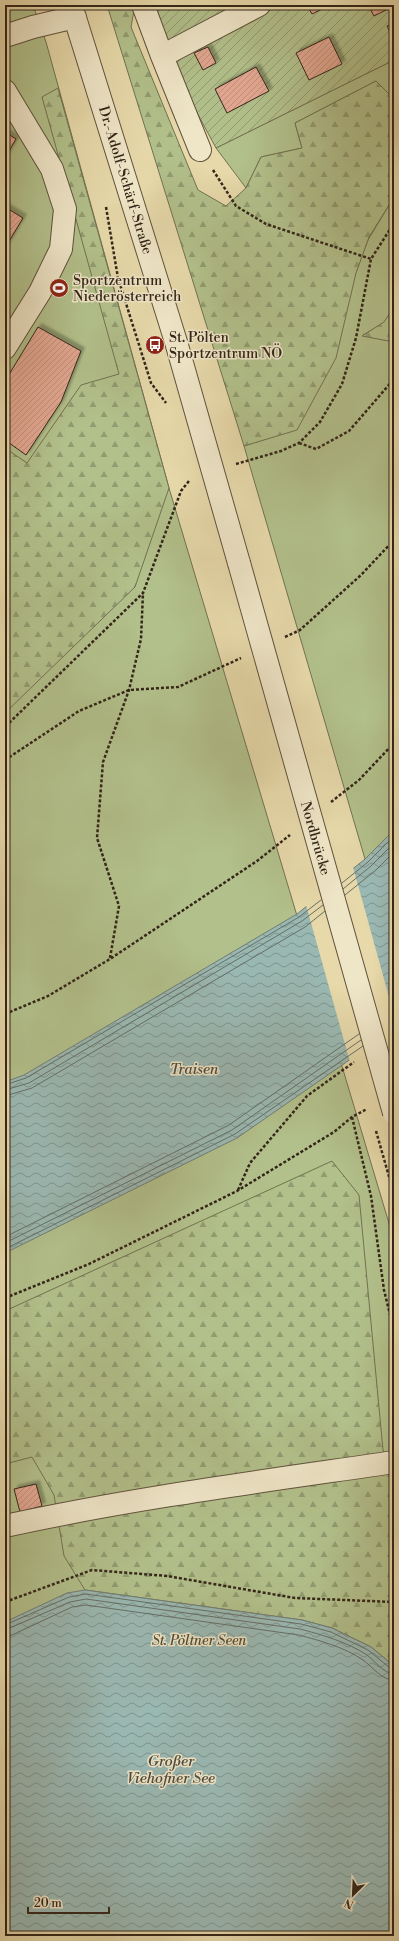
<svg xmlns="http://www.w3.org/2000/svg" width="399" height="1941" viewBox="0 0 399 1941" font-family="'Libre Bodoni',serif">
<defs>
<pattern id="forest-firs" width="22" height="20" patternUnits="userSpaceOnUse"><rect width="22" height="20" fill="#b2c08b"/><path d="M5 1l3.5 6h-7zM16 11l3.5 6h-7z" fill="#919c71"/></pattern>
<pattern id="garden-furrows" width="10" height="10" patternUnits="userSpaceOnUse"><rect width="10" height="10" fill="#b2c08b"/><path d="M-1 1l2-2M0 10L10 0M9 11l2-2" fill="none" stroke="#919c71"/></pattern>
<pattern id="water-waves" width="16" height="10" patternUnits="userSpaceOnUse"><rect width="16" height="10" fill="#9ab8b2"/><path d="M0 5q4-4 8 0t8 0" fill="none" stroke="#7e9590"/></pattern>
<pattern id="building-hatch" width="6" height="6" patternUnits="userSpaceOnUse"><rect width="6" height="6" fill="#e3a892"/><path d="M-1 1l2-2M0 6l6-6M5 7l2-2" fill="none" stroke="#c3907d"/></pattern>
<filter id="shadow"><feDropShadow dx="3.5" dy="-3.5" stdDeviation="1" flood-color="#0004"/></filter>
</defs>
<rect width="100%" height="100%" fill="#e7d9aa"/>
<filter id="stains"><feTurbulence type="fractalNoise" baseFrequency=".005" numOctaves="4"/><feColorMatrix values="0 0 0 0 .2 0 0 0 0 .09 0 0 0 0 .02 0 0 0 .5 -.17"/></filter>
<radialGradient id="worn" r=".72"><stop offset=".6" stop-color="#630" stop-opacity="0"/><stop offset="1" stop-color="#630" stop-opacity=".3"/></radialGradient>
<path fill="#b2c08b" stroke="#727252" d="M 5,5 L 33,5 L 46,42 L 169,488 L 394,1240 L 394,1936 L 5,1936 Z
M 394,60 L 394,99 L 376,81 L 295,123 L 302,148 L 261,157 L 246,188 L 216,148 Z
M 394,197 L 394,307 L 384,323 L 363,335 L 394,342 L 394,830 L 365,859 L 244,446 L 297,429 L 368,240 Z"/>
<path fill="url(#forest-firs)" stroke="#727252" d="M 107,5 L 135,5 L 131,27 L 198,190 L 226,206 L 246,188 L 261,157 L 302,148 L 295,123 L 376,81 L 394,99 L 394,197 L 369,237 L 356,273 L 336,358 L 297,430 L 244,446 Z
M 58,88 L 169,488 L 135,587 L 5,713 L 5,448 L 27,463 L 81,385 L 119,374 L 42,97 Z
M 394,307 L 394,342 L 362,336 L 384,322 Z
M 332,1161 L 359,1195 L 383,1450 L 394,1473 L 394,1666 L 371,1647 L 332,1628 L 302,1620 L 85,1590 L 64,1556 L 54,1495 L 32,1457 L 5,1464 L 5,1311 Z"/>
<path fill="url(#garden-furrows)" stroke="#727252" d="M 139,5 L 394,5 L 394,60 L 216,148 Z"/>
<path fill="url(#water-waves)" stroke="#717d75" d="M 394,830 L 394,1029 L 237,1138 L 5,1253 L 5,1082 L 24,1075 L 297,914 L 365,859 Z
M 85,1590 L 302,1620 L 332,1628 L 371,1647 L 394,1666 L 394,1936 L 5,1936 L 5,1622 L 67,1593 Z"/>
<path fill="#e7d9aa" d="M 353,867 L 394,1015 L 394,1031 L 350,1062 L 306,905 Z"/>
<g fill="none" stroke-linecap="round" stroke-linejoin="round">
<path stroke="#666e66" stroke-width="1" d="M 342,883 L 368,862 L 394,836
M 343,889 L 371,866 L 394,843
M 345,895 L 376,870 L 394,852
M 5,1085 L 26,1078 L 299,917 L 321,900
M 5,1090 L 29,1083 L 302,921 L 323,905
M 5,1096 L 32,1088 L 305,927 L 325,911
M 5,1237 L 229,1125 L 359,1034
M 5,1243 L 232,1130 L 361,1040
M 5,1249 L 235,1134 L 363,1046
M 5,1625 L 69,1597 L 86,1594 L 301,1624 L 331,1632 L 368,1650 L 390,1668 L 394,1669
M 5,1630 L 70,1602 L 86,1599 L 300,1629 C 323,1635 347,1642 367,1655 C 375,1661 383,1673 394,1674
M 5,1636 L 12,1635 L 72,1607 L 86,1605 L 299,1635 C 321,1641 344,1647 363,1660 C 373,1667 381,1680 394,1680"/>
</g>
<path fill="url(#building-hatch)" stroke="#332519" filter="url(#shadow)" d="M 307,5 L 330,5 L 312,14 Z
M 368,5 L 394,5 L 394,6 L 374,16 Z
M 394,23 L 394,40 L 387,26 Z
M 329,37 L 342,64 L 309,80 L 296,53 Z
M 208,47 L 216,63 L 203,70 L 194,53 Z
M 256,67 L 269,91 L 227,113 L 215,89 Z
M 5,132 L 16,139 L 5,158 Z
M 5,207 L 23,218 L 5,248 Z
M 38,327 L 81,351 L 61,402 L 26,455 L 5,440 L 5,381 Z
M 36,1484 L 42,1506 L 20,1512 L 14,1489 Z"/>
<g fill="none" stroke-linecap="round" stroke-linejoin="round">
<defs>
<path id="minor" d="M 71,5 L 176,342 L 239,563
M 143,5 L 162,56
M 5,36 L 33,27 L 75,17
M 5,91 L 52,169 L 65,209 L 61,249 L 40,292 L 5,348
M 200,150 L 162,56 L 259,5
M 5,1526 C 133,1498 264,1481 394,1462"/>
</defs>
<use href="#minor" stroke="#60523d" stroke-width="24"/>
<path stroke="#332519" stroke-width="2.5" stroke-dasharray="3 2" stroke-linecap="butt" d="M 213,170 L 236,206 L 266,224 L 371,259
M 106,207 L 118,278 L 151,383 L 166,403
M 299,443 L 316,449 L 349,431 L 394,379
M 236,464 L 281,451 L 299,443 L 320,422 L 342,384 L 356,338 L 371,259 L 394,223
M 285,637 L 300,630 L 361,575 L 394,540
M 5,732 L 10,722 L 143,593 L 181,491 L 189,481
M 5,760 L 79,711 L 129,690 L 178,687 L 241,658
M 331,802 L 359,780 L 394,743
M 110,958 L 119,906 L 97,838 L 103,762 L 129,690 L 141,639 L 143,593
M 5,1014 L 48,996 L 110,959 L 257,861 L 290,835
M 352,1117 L 371,1196 L 384,1290 L 394,1331
M 238,1190 L 250,1163 L 307,1096 L 354,1062
M 5,1298 L 89,1264 L 237,1191 L 334,1132 L 352,1117 L 367,1109
M 5,1602 L 92,1570 L 167,1576 L 295,1598 L 394,1602"/>
<use href="#minor" stroke="#efe6c8" stroke-width="22"/>
<defs>
<path id="minor-bridge" d="M 239,563 L 394,1113"/>
</defs>
<use href="#minor-bridge" stroke="#60523d" stroke-width="24" stroke-linecap="butt"/>
<path stroke="#332519" stroke-width="2.5" stroke-dasharray="3 2" stroke-linecap="butt" d="M 376,1131 L 394,1194"/>
<use href="#minor-bridge" stroke="#efe6c8" stroke-width="22"/>
</g>
<defs>
<symbol id="stadium-disc" viewBox="-11 -11 22 22"><circle r="9.5" fill="#8f2418" stroke="#efe6c8"/><path d="M0-5a6.5 5 0 1 0 0 10a6.5 5 0 1 0 0-10ZM-3.5-1.8h7v3.6h-7Z" fill="#fff"/></symbol>
<symbol id="bus-disc" viewBox="-11 -11 22 22"><circle r="9.5" fill="#8f2418" stroke="#efe6c8"/><path d="M-5-6H5V4H4V6H2V4H-2V6H-4V4H-5ZM-3.5-4V0h7V-4ZM-3.5 1.2v1.5H-2V1.2ZM2 1.2v1.5H3.5V1.2Z" fill="#fff"/></symbol>
</defs>
<g fill-rule="evenodd">
<use href="#stadium-disc" x="48" y="277" width="22" height="22"/>
<use href="#bus-disc" x="144" y="334" width="22" height="22"/>
</g>
<g text-anchor="middle" stroke-width="3" stroke-linejoin="round" paint-order="stroke">
<g font-size="14" fill="#332519" stroke="#efe6c8">
<text transform="translate(126 180) rotate(73)" y="5">Dr.-Adolf-Schärf-Straße</text>
<text transform="translate(316 838) rotate(74)" y="5">Nordbrücke</text>
</g>
<g font-size="14" fill="#332519" stroke="#efe6c8" text-anchor="start">
<text x="73" y="285">Sportzentrum<tspan x="73" dy="16">Niederösterreich</tspan></text>
<text x="169" y="342">St. Pölten<tspan x="169" dy="16">Sportzentrum NÖ</tspan></text>
</g>
<g font-size="14" font-style="italic" fill="#534c36" stroke="#efe6c8">
<text x="199" y="1645">St. Pöltner Seen</text>
</g>
<g font-size="15" font-style="italic" fill="#4d4a3f" stroke="#efe6c8">
<text x="194" y="1074">Traisen</text>
<text x="171" y="1766">Großer<tspan x="171" dy="17">Viehofner See</tspan></text>
</g>
</g>
<rect width="399" height="1941" fill="none" stroke="#e7d9aa" stroke-width="20"/>
<rect x="6" y="6" width="387" height="1929" fill="none" stroke="#332519" stroke-width="2"/>
<rect x="10" y="10" width="379" height="1921" fill="none" stroke="#332519"/>
<g transform="translate(353 1895) rotate(204)" stroke="#efe6c8" stroke-width="3" paint-order="stroke">
<path d="M0-3L7 15L0 10L-7 15Z" fill="#332519"/>
<text y="-6" font-size="11" font-weight="bold" text-anchor="middle" fill="#332519">N</text>
</g>
<path d="M28 1907v6h81v-6" fill="none" stroke="#332519" stroke-width="2"/>
<text x="34" y="1907" font-size="12" fill="#332519" stroke="#efe6c8" stroke-width="3" paint-order="stroke">20 m</text>
<rect width="100%" height="100%" filter="url(#stains)"/>
<rect width="100%" height="100%" fill="url(#worn)"/>
</svg>
